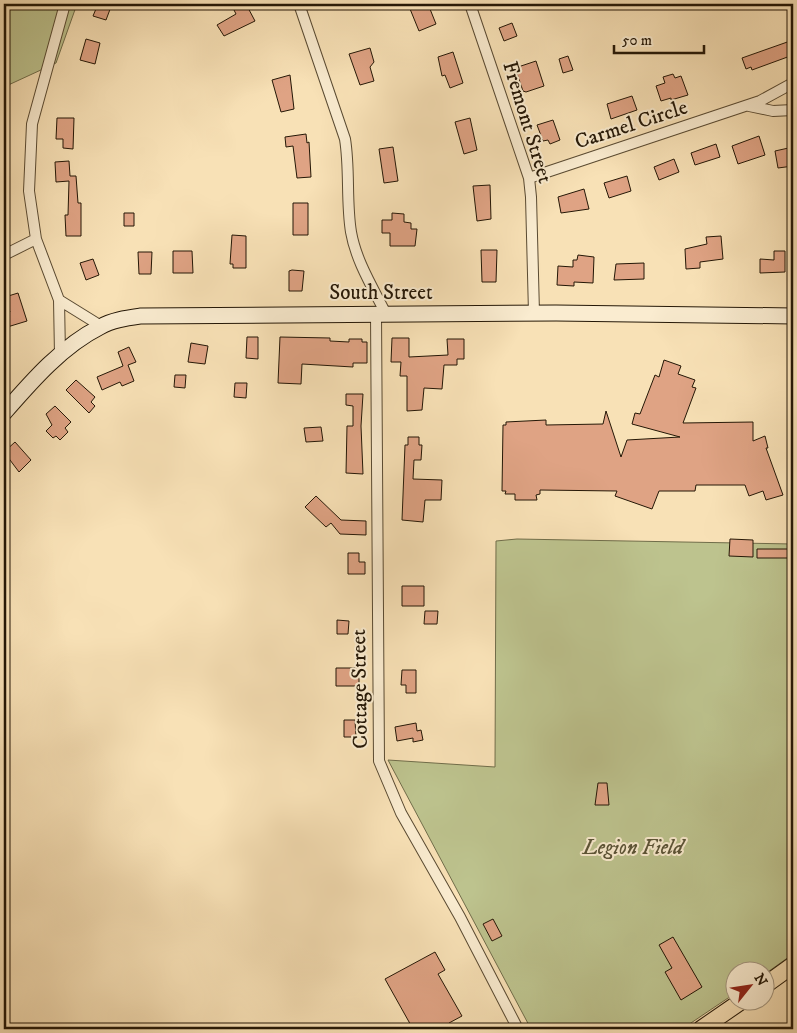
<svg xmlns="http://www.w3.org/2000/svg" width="797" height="1033" viewBox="0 0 797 1033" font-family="'IM FELL DW Pica',serif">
<rect width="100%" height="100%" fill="#f8e1b6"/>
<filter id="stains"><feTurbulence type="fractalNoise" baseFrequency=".004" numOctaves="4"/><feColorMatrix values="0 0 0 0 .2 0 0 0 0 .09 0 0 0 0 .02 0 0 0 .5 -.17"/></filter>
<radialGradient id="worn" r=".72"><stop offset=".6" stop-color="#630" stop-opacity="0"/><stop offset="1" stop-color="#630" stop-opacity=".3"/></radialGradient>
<path fill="#bdc38e" stroke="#706d4a" d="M 4,4 L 77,4 L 56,63 L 4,87 Z
M 517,539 L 793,544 L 793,954 L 765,974 L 764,970 L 734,970 L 734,994 L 682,1029 L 531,1029 L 388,760 L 495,767 L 496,541 Z"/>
<path fill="#dfa384" stroke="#241706" d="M 98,4 L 112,4 L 106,20 L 93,16 Z
M 231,4 L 246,4 L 255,21 L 224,36 L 217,25 L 236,14 Z
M 408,4 L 428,4 L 436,24 L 419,31 Z
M 512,23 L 517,36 L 504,41 L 499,28 Z
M 86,39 L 100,43 L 95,64 L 80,60 Z
M 793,40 L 793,55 L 752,70 L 751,67 L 746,69 L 742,58 Z
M 370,48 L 374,62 L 370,67 L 374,81 L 360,85 L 349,54 Z
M 453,52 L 463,83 L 450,88 L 445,75 L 442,76 L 438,57 Z
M 568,56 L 573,70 L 563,73 L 559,59 Z
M 536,61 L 544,86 L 526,92 L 523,91 L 515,68 Z
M 673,74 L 675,78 L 681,76 L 688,95 L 671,100 L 671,98 L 661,101 L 656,86 L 665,83 L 663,77 Z
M 290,75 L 294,109 L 281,112 L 272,80 Z
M 632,96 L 637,110 L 611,119 L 607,104 Z
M 57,118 L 74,118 L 73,149 L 63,148 L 63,139 L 56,139 Z
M 470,118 L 477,150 L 464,154 L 455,122 Z
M 553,120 L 560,140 L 550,144 L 548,140 L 543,141 L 537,125 Z
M 306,134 L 307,143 L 309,142 L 311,177 L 297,178 L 293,146 L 286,147 L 285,137 Z
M 759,136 L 765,155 L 738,164 L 732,146 Z
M 716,144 L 720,157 L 695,165 L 691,153 Z
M 393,147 L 398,181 L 384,183 L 379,149 Z
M 793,147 L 793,166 L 778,168 L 775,151 Z
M 674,159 L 679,172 L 659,180 L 654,167 Z
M 69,161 L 70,176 L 76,176 L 78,203 L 81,203 L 81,236 L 66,236 L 65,215 L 68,215 L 69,181 L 56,182 L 55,162 Z
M 627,176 L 631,191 L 609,198 L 604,183 Z
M 490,185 L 491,219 L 477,221 L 473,186 Z
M 584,189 L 589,209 L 561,213 L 558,197 Z
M 293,203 L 308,203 L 308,235 L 293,235 Z
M 124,213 L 134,213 L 134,226 L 124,226 Z
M 392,213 L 404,214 L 404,222 L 411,223 L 411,229 L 417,229 L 415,246 L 390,246 L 390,233 L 382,233 L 382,220 L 392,220 Z
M 232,235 L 246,236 L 246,268 L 233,268 L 233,264 L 230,264 Z
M 721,236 L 723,259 L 700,262 L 700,268 L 686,269 L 685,249 L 707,244 L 706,237 Z
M 481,250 L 497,250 L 496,282 L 482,282 Z
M 173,251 L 192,251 L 193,273 L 173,273 Z
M 774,251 L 785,251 L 785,272 L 760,273 L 760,259 L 774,260 Z
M 138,252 L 152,252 L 151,274 L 139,274 Z
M 578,255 L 594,257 L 593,283 L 574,282 L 574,286 L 557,285 L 558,266 L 573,267 L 573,260 L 577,260 Z
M 93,259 L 99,275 L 86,280 L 80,263 Z
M 644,263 L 644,279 L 614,280 L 616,264 Z
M 292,270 L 304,271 L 302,291 L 289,291 L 289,271 Z
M 18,293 L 27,321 L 4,328 L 4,314 L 10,312 L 5,297 Z
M 247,337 L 258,337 L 258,359 L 246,358 Z
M 280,337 L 330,338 L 330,341 L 349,342 L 349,339 L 362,339 L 362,342 L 367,342 L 367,363 L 353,363 L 353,367 L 302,364 L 301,384 L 278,383 Z
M 392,338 L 409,338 L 409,357 L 448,355 L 447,339 L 464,339 L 464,359 L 457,359 L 457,365 L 444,365 L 442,389 L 424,388 L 422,410 L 407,411 L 407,376 L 400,376 L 401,362 L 391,362 Z
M 191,343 L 208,346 L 205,364 L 188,362 Z
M 129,347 L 136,362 L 128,365 L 134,381 L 122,386 L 120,382 L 102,390 L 97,377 L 123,366 L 118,352 Z
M 664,360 L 681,366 L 678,374 L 695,380 L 692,387 L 696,388 L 683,423 L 753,422 L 753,441 L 765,436 L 768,448 L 766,448 L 783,495 L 766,500 L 763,491 L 749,496 L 745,485 L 696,485 L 695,491 L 659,491 L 652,509 L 615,496 L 617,491 L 540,490 L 540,494 L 536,495 L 537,500 L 515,500 L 515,494 L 505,494 L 506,491 L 502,491 L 503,425 L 506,425 L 506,422 L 546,420 L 546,425 L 603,424 L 606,411 L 621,457 L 627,440 L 680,437 L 632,424 L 635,413 L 640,414 L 655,375 L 659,377 Z
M 175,375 L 186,375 L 185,388 L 174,387 Z
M 76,380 L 95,397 L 91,402 L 95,406 L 89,413 L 66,390 Z
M 235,383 L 247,383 L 246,398 L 234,397 Z
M 346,394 L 363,394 L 361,426 L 363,474 L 346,473 L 347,426 L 353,426 L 353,406 L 346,405 Z
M 55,406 L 71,422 L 65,428 L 68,432 L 60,440 L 56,436 L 53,438 L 46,431 L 52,425 L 46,414 Z
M 321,427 L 323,441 L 306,442 L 304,428 Z
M 408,437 L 419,437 L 419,445 L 422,445 L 421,460 L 414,460 L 413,479 L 442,480 L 441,500 L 425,500 L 423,522 L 402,520 L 405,445 L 408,445 Z
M 15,442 L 31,460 L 19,472 L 4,452 Z
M 316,496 L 341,520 L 366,521 L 366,535 L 340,534 L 331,523 L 326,527 L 305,507 Z
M 730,539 L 753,540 L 753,557 L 729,556 Z
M 757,549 L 793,549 L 793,558 L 757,558 Z
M 348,553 L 359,553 L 359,562 L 365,562 L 365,574 L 348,574 Z
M 402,586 L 424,586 L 424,606 L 402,606 Z
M 425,611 L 438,611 L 437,624 L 424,624 Z
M 337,620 L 349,621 L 348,634 L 337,634 Z
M 336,668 L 359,668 L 359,686 L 336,686 Z
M 402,670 L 416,670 L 416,693 L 406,693 L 406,685 L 401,685 Z
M 344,720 L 355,720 L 356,737 L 344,737 Z
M 416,723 L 417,731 L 421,730 L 423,740 L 413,742 L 413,738 L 397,741 L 395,727 Z
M 598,783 L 607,783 L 609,805 L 595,805 Z
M 493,919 L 502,936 L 492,941 L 483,924 Z
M 673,937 L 702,987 L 681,1000 L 665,972 L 672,968 L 659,945 Z
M 435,952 L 445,970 L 438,974 L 462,1016 L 449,1023 L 453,1029 L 413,1029 L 385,979 Z"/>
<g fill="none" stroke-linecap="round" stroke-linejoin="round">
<defs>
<path id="street" d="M 299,4 L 345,139 C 350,170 346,201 351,232 C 356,261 373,288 386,314
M 470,4 L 529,178 L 531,197 L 534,313
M 749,106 L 773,111 L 793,110
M 529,178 L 760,101 L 793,83
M 4,255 L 36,239
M 59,300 L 101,326
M 376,314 L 379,761 L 401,813 L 460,917 L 518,1029
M 60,355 L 59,300 L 36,239 L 29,191 L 32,124 L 65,4
M 4,984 L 4,1000"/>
<path id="secondary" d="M 4,413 C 31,382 62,346 100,327 C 112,320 127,318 141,316 L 556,313 L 793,316"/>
<path id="primary" d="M 764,986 L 793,965
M 701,1029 L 743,1000"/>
</defs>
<use href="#street" stroke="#594a32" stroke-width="12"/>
<use href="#secondary" stroke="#241706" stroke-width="17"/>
<use href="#primary" stroke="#241706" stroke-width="18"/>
<use href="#street" stroke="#faecd0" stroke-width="10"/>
<use href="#secondary" stroke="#faecd0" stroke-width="15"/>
<use href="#primary" stroke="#f8e1b6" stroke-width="16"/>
</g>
<g text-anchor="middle" stroke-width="4" stroke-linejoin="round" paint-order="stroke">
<g font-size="21" fill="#241706" stroke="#faecd0">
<text transform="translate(528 122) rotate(73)" y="7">Fremont Street</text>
<text transform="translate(631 124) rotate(-18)" y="7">Carmel Circle</text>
<text x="381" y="299">South Street</text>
<text transform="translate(359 689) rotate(-91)" y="7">Cottage Street</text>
</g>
<g font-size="21" font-style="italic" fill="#5a5336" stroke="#faecd0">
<text x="633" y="854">Legion Field</text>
</g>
</g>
<rect width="797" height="1033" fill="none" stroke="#f8e1b6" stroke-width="20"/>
<rect x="5" y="5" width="787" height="1023" fill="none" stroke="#241706" stroke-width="2.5"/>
<rect x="10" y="10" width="777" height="1013" fill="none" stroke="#241706"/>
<g transform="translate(750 986) rotate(60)"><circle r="24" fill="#faecd0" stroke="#a4977f"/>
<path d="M0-4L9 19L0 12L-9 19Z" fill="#8f2418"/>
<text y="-8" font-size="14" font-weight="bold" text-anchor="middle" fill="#241706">N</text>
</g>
<path d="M614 45v8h90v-8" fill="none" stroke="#241706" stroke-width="2.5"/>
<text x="622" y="45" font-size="15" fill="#241706" stroke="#faecd0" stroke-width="4" paint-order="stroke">50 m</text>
<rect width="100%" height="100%" filter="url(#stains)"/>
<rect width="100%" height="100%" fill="url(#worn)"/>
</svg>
